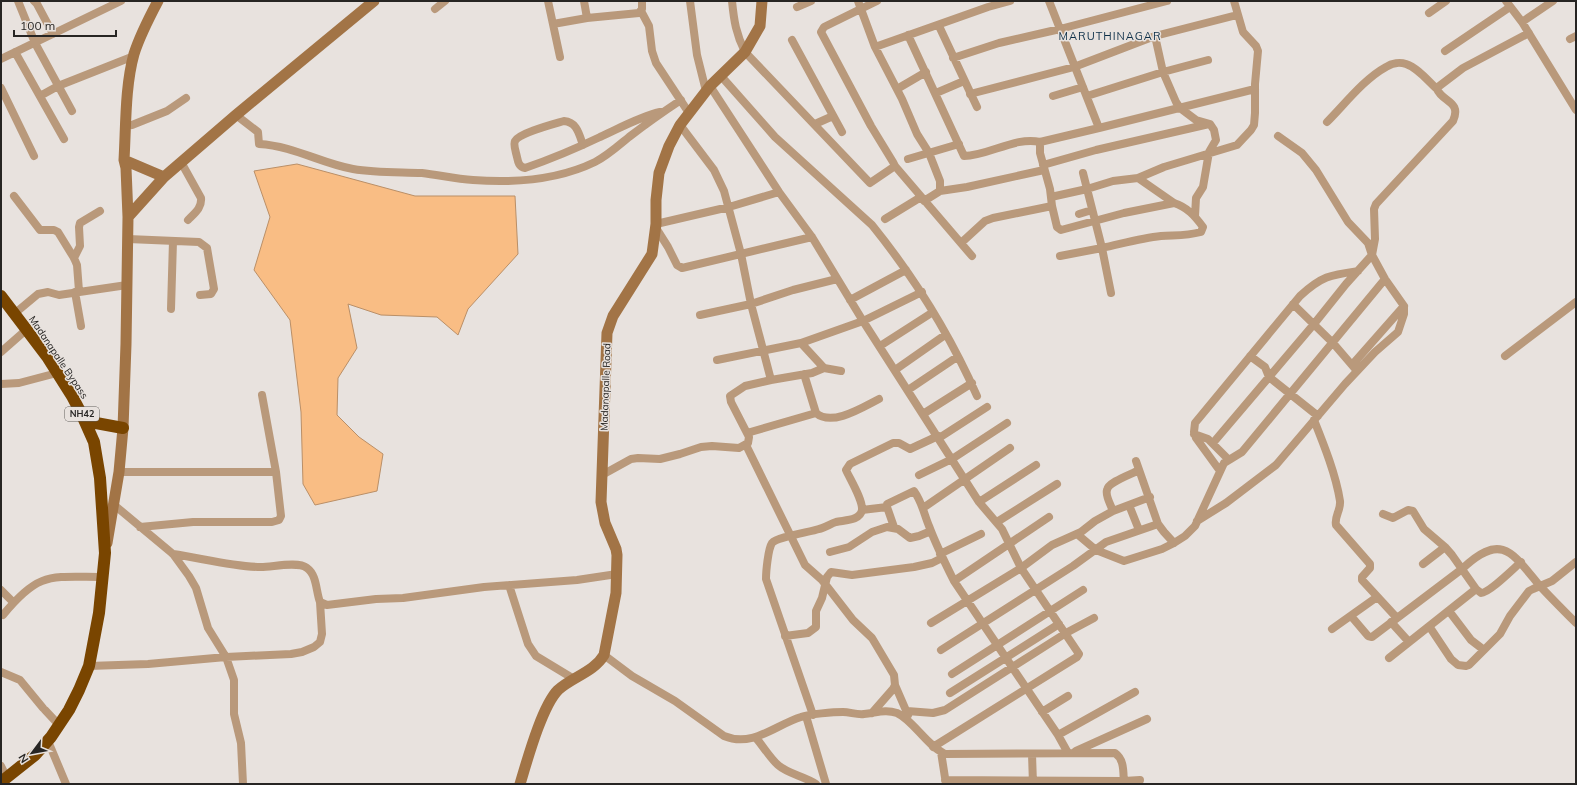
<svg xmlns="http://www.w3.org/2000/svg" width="1577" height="785" viewBox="0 0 1577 785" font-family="Mulish,sans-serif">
<rect width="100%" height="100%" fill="#e8e2de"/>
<path fill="#f9bd84" stroke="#ba8f67" d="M 297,164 L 415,196 L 515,196 L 518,254 L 468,309 L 458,335 L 437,317 L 381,315 L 348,304 L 357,348 L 338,378 L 337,415 L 359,437 L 383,454 L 377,491 L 315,505 L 303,484 L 301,412 L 290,320 L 254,270 L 270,217 L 254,171 Z"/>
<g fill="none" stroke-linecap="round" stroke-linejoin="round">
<path stroke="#b9997b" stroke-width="8" d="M 18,1 L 35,43 L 72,111
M 34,1 L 37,4 L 53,34
M 548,1 L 560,57
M 584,1 L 587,18 L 639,13 L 642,9 L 642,1
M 690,1 L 697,55 L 706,91
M 732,1 C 734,21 736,34 745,52 L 870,183 L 895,166 L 893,162 L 871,126 L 821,32 L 824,27 L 877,1
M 858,1 L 875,47 L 902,99 L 917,134 L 929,153 L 940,181 L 940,191 L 924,201
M 1506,1 L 1522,22 L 1576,110
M 797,7 L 811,1
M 435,9 L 445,1
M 641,11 L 649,26 L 652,51 L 656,63 L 689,113
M 1429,13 L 1446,1
M 1522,22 L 1553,1
M 553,24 L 587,18
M 939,26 L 977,107
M 908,35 L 964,156 C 988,156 1016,136 1040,142 L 1099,128 L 1049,1
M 1155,36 L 1163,72 L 1176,102 L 1180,108 L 1196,120 L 1210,124 L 1214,130 L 1216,140 L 1209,152 L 1203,187 L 1196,198 L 1195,216
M 1570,39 L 1576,36
M 792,40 L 842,132
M 875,47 L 988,7 L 1010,1
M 1445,51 L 1510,7
M 15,52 L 64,139
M 953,58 L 999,43 L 1060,29 L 1167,1
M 1,59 L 121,1
M 721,76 L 775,137 L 872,225 C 914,277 950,335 977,396
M 710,86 L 779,192 L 812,237 L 863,321 L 979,502 L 1002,529 L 1021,568 L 1079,654 L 1077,657 L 933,747
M 1,88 L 34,156
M 897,89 L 926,72
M 936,93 L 964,81
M 970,94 L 1074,67 L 1155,36 L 1237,15
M 40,96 L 58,86 L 134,56
M 1053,96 L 1083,87
M 1087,96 L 1163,72 L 1208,60
M 236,115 L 258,132 L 259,144 C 294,146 320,163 353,169 C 376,173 399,172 422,173 C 439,175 456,179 473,180 C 513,183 558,180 595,162 C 607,156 618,146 629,137 C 646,124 663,112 681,100
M 1327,122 C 1345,104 1364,79 1386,67 C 1392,63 1400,62 1406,64 C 1418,68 1428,81 1437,89
M 815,124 L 833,116
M 132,125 L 167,111 L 186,98
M 680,125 L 714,170 L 724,191 L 741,254 L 751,304 L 771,380 L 812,373 L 824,368 L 801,343 L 863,321 L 922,292
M 1099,128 L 1255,89
M 1040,142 L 1040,153 L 1050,189 L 1052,206 L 1057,227 L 1061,230 L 1124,213 L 1174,203
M 583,145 C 579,134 577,122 564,121 C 554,124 519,133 515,141 C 513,145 516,152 517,157 C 518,162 519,167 525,168 C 551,159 575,149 600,137 C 620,128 639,117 660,112
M 908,159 L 959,144
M 181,162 L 201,198 C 202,208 195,213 188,220
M 1043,165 L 1096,150 L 1209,124
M 895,166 L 972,256
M 1083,173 L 1102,248 C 1121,244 1141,238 1161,236 C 1175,235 1186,236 1201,232 L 1203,227 C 1195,216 1187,207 1174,203 L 1138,178
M 940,191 L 967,187 L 1044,170
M 14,196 L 40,230 L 54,230 L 58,232 L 74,258 L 77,265 L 79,291
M 1051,197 L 1087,189 L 1113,181 L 1138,178 L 1164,167 L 1237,145 L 1251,130 L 1254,125 L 1255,113 L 1255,84 L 1258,51 L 1256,46 L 1243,32 L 1234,1
M 1079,214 L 1092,210
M 885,219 L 921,197
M 656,224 L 729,207 L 779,192
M 656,228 L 668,247 L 677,265 L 682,268 L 812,237
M 128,239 L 199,242 L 207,248 L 214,289 L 211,294 L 200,295
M 961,243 L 985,221 L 993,218 L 1052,206
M 1060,256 L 1102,248 L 1111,293
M 74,258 L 80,246 L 79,227 L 80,223 L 100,211
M 75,292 L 81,326
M 850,300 L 906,270
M 1293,304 L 1333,343 L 1357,371
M 171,309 L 173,241
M 14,314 L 38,294 L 48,292 L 59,295 L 127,285
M 700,315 L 751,304 L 793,290 L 837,279
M 880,346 L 933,312
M 1,352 L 26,330
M 1250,356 L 1265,367 L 1269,377 L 1318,416
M 1505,356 L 1576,302
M 717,360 L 801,343
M 1352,365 L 1404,306
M 824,368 L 841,371
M 895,370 L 945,335
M 804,374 L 816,413 C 832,427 863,407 879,399
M 1,384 L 19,383 L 57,373
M 908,390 L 957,357
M 923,414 L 972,383
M 1314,420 C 1324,445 1336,475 1340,501 C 1341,510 1334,517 1336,525 L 1370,564 L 1370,568 L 1362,577 L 1362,580 L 1397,618
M 747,433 L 816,413
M 1194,434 L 1208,439 L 1229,460
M 939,438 L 987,407
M 1213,443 L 1314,324 L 1346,284 L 1372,255 L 1375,239 L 1374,209 L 1376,204 L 1453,121 C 1462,101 1442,102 1437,89 L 1438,87 L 1463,68 L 1529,33
M 746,445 L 805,565 L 822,580 L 853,620 L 872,638 L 894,675 L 895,685 L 893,689 L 872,713
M 1136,461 L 1158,524 L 1164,532 L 1174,543
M 1220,471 L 1196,438 L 1194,432 L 1195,423 L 1300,296 C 1322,276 1330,275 1358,271
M 119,472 L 276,472
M 602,475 L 631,459 L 638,458 L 660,459 L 680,454 L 701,447 L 712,446 L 739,448 L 748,443 L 749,437 L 731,402 L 730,396 L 745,386 L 771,380
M 919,475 L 952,459 L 1007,423
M 979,502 L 1036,465
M 113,504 L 173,554 L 189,576 L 196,588 L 208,628 L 226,657 L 234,680 L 234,714 L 241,743 L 243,784
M 1129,505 L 1139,530
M 923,508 L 1010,448
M 862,510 L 887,507
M 1113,511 C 1111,505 1105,496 1107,490 C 1108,482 1132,474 1139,470
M 1383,514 L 1393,518 L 1408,510 L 1413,511 L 1424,529 L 1445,547 L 1452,555 L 1476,589 L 1481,593 C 1489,593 1513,569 1521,562
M 1197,521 L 1226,503 L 1276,465 L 1345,384 L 1375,352 L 1398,332 L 1404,314 L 1404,306 L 1385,279 L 1372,255 L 1368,243 L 1348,222 L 1316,170 L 1302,153 L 1278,136
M 997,522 L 1057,484
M 140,527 L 193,522 L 272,522 L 279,520 L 281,516 L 276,472 L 262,395
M 894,527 L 887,507 L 887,504 L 914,491 C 922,502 924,514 929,526 C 936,545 945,563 954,581 L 1058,735 L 1068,753
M 1077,534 L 1096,550 L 1124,561 L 1162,549 L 1174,543 L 1185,536 L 1195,526 L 1224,463 L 1242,452 L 1385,279
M 830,552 L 849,547 L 872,532 L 887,527 L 898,529 L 910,538 L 919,536 L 931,531
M 173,554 C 201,558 233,567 261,567 C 273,567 298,561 307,568 C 317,575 316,592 320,602 L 327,605 L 376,599 L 403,598 L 484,587 L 577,580 L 617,574
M 940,554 L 981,534
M 1423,564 L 1445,547
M 954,581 L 1049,517
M 509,585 L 528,644 L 536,656 L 574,679
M 1,590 L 13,602
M 1449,611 L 1471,640 L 1484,650
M 3,615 C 39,571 50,577 103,577
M 1351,616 L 1368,636 L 1372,637 L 1462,569 C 1501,532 1512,552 1539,585 C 1551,598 1564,611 1576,623
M 1391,622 L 1409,642
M 931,623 L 1021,568 L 1052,545 L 1081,532 L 1095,521 L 1113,511 L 1150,497
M 1429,626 L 1451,659 L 1458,665 L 1466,666 L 1469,665 L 1500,634 L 1510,616 L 1529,591 L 1533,589 L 1552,581 L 1576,562
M 1332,629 L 1377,597
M 785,636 L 808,633 L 816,627 L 816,611 L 822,598 L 827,577 L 831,572 L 852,575 L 914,567 L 932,563 L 942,558
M 941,650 L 1073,566 L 1106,542 L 1158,524
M 604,655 L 632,676 L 675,701 L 724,736 C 753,748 775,725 801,717 C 809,714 834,712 843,712 C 850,712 857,715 864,714 C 876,713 885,709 897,713 C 913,720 926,745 945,754 L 1115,753 C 1125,760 1123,773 1124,784
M 1389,658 L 1476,589
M 89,666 L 148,664 L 226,657 L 291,654 L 302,652 L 314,647 L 320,642 L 322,634 L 320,602
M 1,672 L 20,680 L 43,708
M 952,674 L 1083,590
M 895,685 L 908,715
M 950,693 L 1059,624
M 45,710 L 59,725
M 907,711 L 933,713 L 945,710 L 1066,633 L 1094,618
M 1042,712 L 1068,696
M 813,715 L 766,579 C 766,572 768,549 772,543 C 777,537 810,532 819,529 C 825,528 830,524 836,522 C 844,520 860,521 862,510 C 863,500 850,479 846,470 L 850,464 L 893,443 L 899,443 L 910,449 L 938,436
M 806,716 L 826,784
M 1058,735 L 1135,692
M 756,738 C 763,746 770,758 778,765 C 788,774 804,776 816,784
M 48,741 L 66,784
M 1076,751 L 1147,719
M 941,752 L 946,784
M 1032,754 L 1033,784
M 1,766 L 7,778
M 945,780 L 1124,781 L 1140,780"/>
<path stroke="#a27446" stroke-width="11" d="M 124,160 L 164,177
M 128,217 L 164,177 L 236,115 L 374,1
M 107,543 L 119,472 L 123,428 L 126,344 L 128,217 L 126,168 L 124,160 C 126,126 125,86 134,54 C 140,35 149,18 158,1
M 520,784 C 527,761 542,706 558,690 C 572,677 594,672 604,655 L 616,593 L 617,555 L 616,549 L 605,523 L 601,502 L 607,333 L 613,316 L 652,254 L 656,224 L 656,200 L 659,173 L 669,146 L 680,125 L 710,86 L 745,52 L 760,26 L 762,1"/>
<path stroke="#794500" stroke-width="12" d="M 1,296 L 48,358 L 72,396 L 82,415 L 94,442 L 100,478 L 105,553 L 99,613 L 89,666 L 79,690 L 69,710 L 51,737 L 35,755 L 1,782
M 85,421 L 123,428"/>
</g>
<g text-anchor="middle" stroke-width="3" stroke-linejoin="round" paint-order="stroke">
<rect fill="#e8e2de" stroke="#615e5b" stroke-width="1" x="65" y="407" width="34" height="14" rx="3"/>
<g font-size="9" font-weight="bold" fill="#272523">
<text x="82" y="417">NH42</text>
</g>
<g font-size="10" fill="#272523" stroke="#e8e2de">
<text transform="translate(59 357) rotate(56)" y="4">Madanapalle Bypass</text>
<text transform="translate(605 387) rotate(-88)" y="4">Madanapalle Road</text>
</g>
<g font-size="11" letter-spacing="1" fill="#0c2e47" stroke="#e8e2de">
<text x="1110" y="40">MARUTHINAGAR</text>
</g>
</g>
<rect width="1577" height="785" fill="none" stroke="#272523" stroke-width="4"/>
<g transform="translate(32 753) rotate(238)" stroke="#e8e2de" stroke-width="3" paint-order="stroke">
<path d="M0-3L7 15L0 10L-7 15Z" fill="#272523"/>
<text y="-6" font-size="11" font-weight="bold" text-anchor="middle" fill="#272523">N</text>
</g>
<path d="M14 30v6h102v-6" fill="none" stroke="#272523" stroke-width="2"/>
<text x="20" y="30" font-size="12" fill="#272523" stroke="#e8e2de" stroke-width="3" paint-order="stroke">100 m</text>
</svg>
